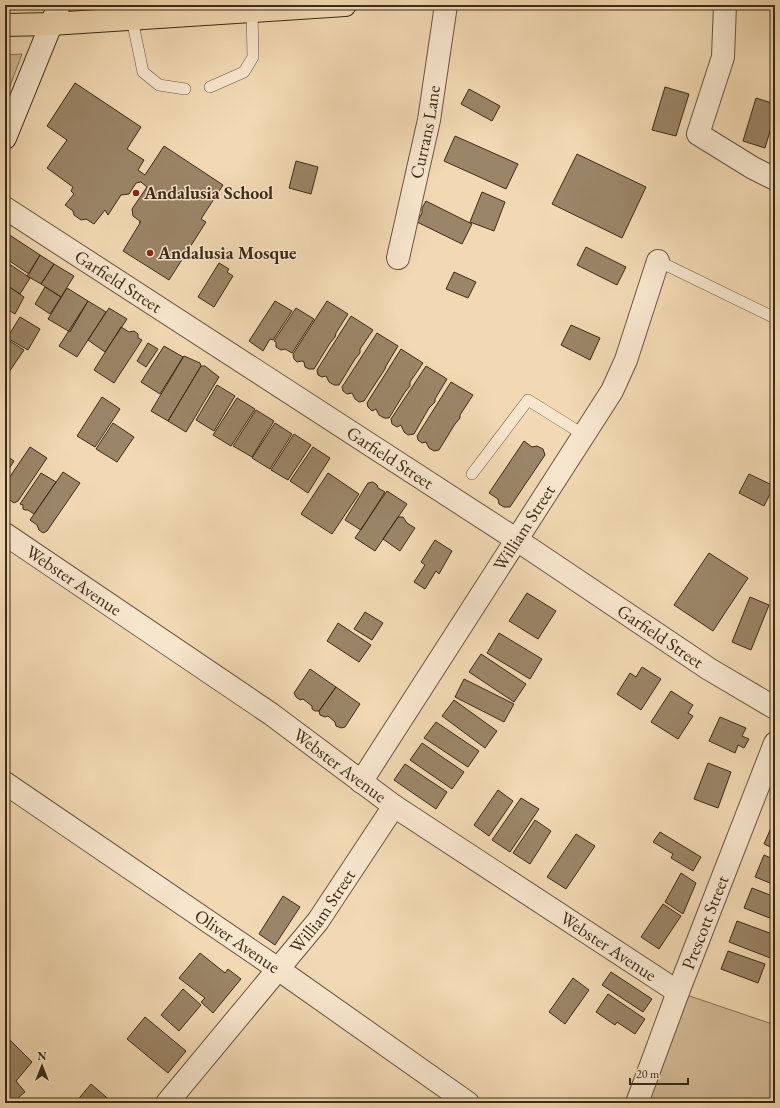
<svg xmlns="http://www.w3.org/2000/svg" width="780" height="1108" viewBox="0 0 780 1108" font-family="'EB Garamond',serif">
<rect width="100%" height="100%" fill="#f2d9b3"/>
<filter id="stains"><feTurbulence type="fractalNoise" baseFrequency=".005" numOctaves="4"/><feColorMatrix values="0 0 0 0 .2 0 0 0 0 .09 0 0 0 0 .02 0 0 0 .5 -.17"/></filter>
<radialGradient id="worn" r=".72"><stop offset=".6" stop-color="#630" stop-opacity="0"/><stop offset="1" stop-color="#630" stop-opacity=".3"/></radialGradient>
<path fill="#d3bb98" stroke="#887357" d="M 22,54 L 5,99 L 5,55 Z
M 678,992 L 775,1025 L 775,1103 L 637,1103 Z"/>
<path fill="#9b8568" stroke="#3c2b16" d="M 75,83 L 141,127 L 127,149 L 144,160 L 138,170 L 145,175 L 164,146 L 223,185 L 201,219 L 206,222 L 169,280 L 123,251 L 140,223 L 139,222 L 141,222 L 133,216 L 132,209 L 147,187 L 141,182 L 136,183 L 129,194 L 121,195 L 108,215 L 105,210 L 94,224 L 86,219 L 81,220 L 74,215 L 73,211 L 65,205 L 74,194 L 71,191 L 73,187 L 47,168 L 67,140 L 47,126 Z
M 665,87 L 689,94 L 676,136 L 652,130 Z
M 469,89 L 500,106 L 492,121 L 461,104 Z
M 756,98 L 775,104 L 775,114 L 765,148 L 743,141 Z
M 455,136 L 518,164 L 506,189 L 444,161 Z
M 577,154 L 646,187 L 622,238 L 552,204 Z
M 296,161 L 318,167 L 311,194 L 289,188 Z
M 482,192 L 505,202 L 494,231 L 470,222 Z
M 426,201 L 472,224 L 462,244 L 417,222 L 422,213 L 422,208 Z
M 5,232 L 40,255 L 29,274 L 5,258 Z
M 586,247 L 626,267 L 617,285 L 577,265 Z
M 40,255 L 54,264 L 41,284 L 27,276 Z
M 5,261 L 30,278 L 20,294 L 5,284 Z
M 219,263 L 229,269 L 227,272 L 233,276 L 214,307 L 198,297 Z
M 54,264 L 74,276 L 61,297 L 41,284 Z
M 454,272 L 476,282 L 468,298 L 446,289 Z
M 5,284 L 24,297 L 15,314 L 5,308 Z
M 45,287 L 61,297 L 50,314 L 35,304 Z
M 67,288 L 88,301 L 70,332 L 48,319 Z
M 88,301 L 106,312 L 77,357 L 59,346 Z
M 275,301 L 292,311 L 273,340 L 270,339 L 263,351 L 249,341 Z
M 327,301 L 348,314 L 336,333 L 335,337 L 330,343 L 314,369 L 309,369 L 305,367 L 304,362 L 302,361 L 297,362 L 294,359 L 293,354 Z
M 109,308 L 127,319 L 105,352 L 88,340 Z
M 296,308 L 314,319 L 292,353 L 285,349 L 281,350 L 276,347 L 276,342 L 274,341 Z
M 351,316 L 373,330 L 360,349 L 360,353 L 355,359 L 339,385 L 334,385 L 329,382 L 326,376 L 322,377 L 318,375 L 317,370 Z
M 20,317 L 40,329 L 28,350 L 7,338 Z
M 571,325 L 600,338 L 590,360 L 561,345 Z
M 121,327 L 129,332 L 134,331 L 138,334 L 138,338 L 142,340 L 114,383 L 94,370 Z
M 377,333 L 398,346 L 386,366 L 385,369 L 364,401 L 359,402 L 355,399 L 352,393 L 347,394 L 343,391 L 342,387 Z
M 5,338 L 24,350 L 9,372 L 5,369 Z
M 148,343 L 158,349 L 146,367 L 137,361 Z
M 164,346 L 183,357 L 160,394 L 141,382 Z
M 401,349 L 423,363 L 410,382 L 410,386 L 405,392 L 389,418 L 384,418 L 379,415 L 376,409 L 372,411 L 368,407 L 367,403 Z
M 184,356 L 200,363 L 201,366 L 168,421 L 151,411 Z
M 201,366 L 205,366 L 219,377 L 186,432 L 168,421 Z
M 426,366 L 447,379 L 435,399 L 435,402 L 429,408 L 414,434 L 408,435 L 404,432 L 401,425 L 397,427 L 392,424 L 391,419 Z
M 451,382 L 473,395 L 460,415 L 460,418 L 455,424 L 439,450 L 434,451 L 429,448 L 426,442 L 422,443 L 418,440 L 417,436 Z
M 217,385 L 235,396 L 214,431 L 196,420 Z
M 102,397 L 120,409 L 95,447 L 77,436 Z
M 237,398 L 255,409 L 231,446 L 213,435 Z
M 256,410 L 274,421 L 252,457 L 233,446 Z
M 113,423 L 134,437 L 117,462 L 96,449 Z
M 275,423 L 292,434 L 270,469 L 252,458 Z
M 294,434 L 311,445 L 288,480 L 271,470 Z
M 524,441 L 532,447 L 537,446 L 543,449 L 545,455 L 510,507 L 504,507 L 499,504 L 498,499 L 489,493 Z
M 30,447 L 47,458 L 18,501 L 14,503 L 7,498 L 7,493 L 5,492 L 5,484 Z
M 313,447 L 330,458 L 308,493 L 290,481 Z
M 5,455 L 14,461 L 5,475 Z
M 63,472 L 80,483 L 47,531 L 43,533 L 39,530 L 37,525 L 30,520 Z
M 41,473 L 56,482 L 34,514 L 28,510 L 25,510 L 23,509 L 23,505 L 20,504 Z
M 328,473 L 359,494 L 332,534 L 301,514 Z
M 749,474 L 774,486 L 764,506 L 739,493 Z
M 373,482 L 377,485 L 378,488 L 385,492 L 361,530 L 345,520 L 368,483 Z
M 387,491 L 407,504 L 375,551 L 355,538 Z
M 398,517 L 403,517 L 407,523 L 415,528 L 400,551 L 383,539 Z
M 435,540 L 452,551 L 439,574 L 436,571 L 425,589 L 414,582 L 425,565 L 421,562 Z
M 709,553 L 748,578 L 713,631 L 674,605 Z
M 527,593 L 556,611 L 538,639 L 509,621 Z
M 750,597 L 769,605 L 751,650 L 732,642 Z
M 365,612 L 383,623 L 372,640 L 354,629 Z
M 338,623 L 371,645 L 359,662 L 327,641 Z
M 499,633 L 542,659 L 530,679 L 487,653 Z
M 481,654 L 526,684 L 514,702 L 469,672 Z
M 642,667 L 661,679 L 641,710 L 617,694 L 630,673 L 636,677 Z
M 310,669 L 336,687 L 319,711 L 315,711 L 312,709 L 312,706 L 303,699 L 300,700 L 296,697 L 294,693 Z
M 464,679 L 514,704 L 504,722 L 455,697 Z
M 336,687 L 360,704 L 345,727 L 341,728 L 336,726 L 335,722 L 328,716 L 325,717 L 320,715 L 319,711 Z
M 671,691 L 693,705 L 688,713 L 693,716 L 678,739 L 651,722 Z
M 454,700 L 497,731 L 485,748 L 442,716 Z
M 720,717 L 746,728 L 742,736 L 749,739 L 744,748 L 738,745 L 735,753 L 709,741 Z
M 436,722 L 479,751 L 468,767 L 424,738 Z
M 422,743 L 464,772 L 452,789 L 410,760 Z
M 708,763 L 731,772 L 718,808 L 694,799 Z
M 405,764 L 447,792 L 436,809 L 394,780 Z
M 498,790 L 513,801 L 489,836 L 474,825 Z
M 521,798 L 539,809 L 510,852 L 492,840 Z
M 535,820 L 551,831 L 530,864 L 513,853 Z
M 774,821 L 775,821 L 775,849 L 764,844 Z
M 660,832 L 701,857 L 693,871 L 671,858 L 673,854 L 653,842 Z
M 576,834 L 595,846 L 566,889 L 547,877 Z
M 764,855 L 775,860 L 775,885 L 755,877 Z
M 681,873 L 696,883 L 683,914 L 665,902 Z
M 752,888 L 775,897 L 775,920 L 744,908 Z
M 283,896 L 300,907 L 275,945 L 259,934 Z
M 663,904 L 681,916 L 659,949 L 641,937 Z
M 737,921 L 775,935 L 775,955 L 773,959 L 729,942 Z
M 728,951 L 765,964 L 758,983 L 721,969 Z
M 200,953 L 225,973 L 228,969 L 241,979 L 213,1013 L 201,1002 L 205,998 L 179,978 Z
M 611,972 L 652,999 L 643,1012 L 602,985 Z
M 573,978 L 589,990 L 565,1024 L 549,1012 Z
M 183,989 L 201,1005 L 179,1031 L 161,1015 Z
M 608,994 L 645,1019 L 635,1034 L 617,1022 L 615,1025 L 596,1012 Z
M 145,1017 L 186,1051 L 168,1073 L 127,1039 Z
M 5,1035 L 32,1062 L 16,1081 L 25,1092 L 12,1103 L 5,1103 Z
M 91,1084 L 113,1103 L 75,1103 Z"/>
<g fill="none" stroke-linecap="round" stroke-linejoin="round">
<defs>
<path id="lane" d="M 132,19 L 143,72 L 159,85 L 185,89
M 210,87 L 244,72 L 253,57 L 252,11
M 658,261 L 775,318
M 472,474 L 528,400 L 584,435"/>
<g id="street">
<path d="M 725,5 L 723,57 L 698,134 L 753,168 L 775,179"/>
<path id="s1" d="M 5,208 L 517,540 L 709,669 L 775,708"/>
<path id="s2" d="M 398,258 L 429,120 L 446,5"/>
<path id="s3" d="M 5,534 L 271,714 L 394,806 L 678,992"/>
<path id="s4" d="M 361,782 L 612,391 L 626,360 L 658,261"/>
<path id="s5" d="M 5,783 L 278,969 L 468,1103"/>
<path id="s6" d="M 167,1103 L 318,921 L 394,806"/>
<path id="s7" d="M 637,1103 L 678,992 L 775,743"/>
</g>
<path id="secondary" d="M 5,138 L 59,5"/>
<path id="primary" d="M 5,25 L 51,24 L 345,5"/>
</defs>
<use href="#lane" stroke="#6a563d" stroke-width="12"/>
<use href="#street" stroke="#6a563d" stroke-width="24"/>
<use href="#secondary" stroke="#3c2b16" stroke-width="24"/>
<use href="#primary" stroke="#3c2b16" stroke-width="24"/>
<use href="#lane" stroke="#f7e6ce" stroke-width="11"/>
<use href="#street" stroke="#f7e6ce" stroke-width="22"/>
<use href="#secondary" stroke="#f7e6ce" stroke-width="22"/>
<use href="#primary" stroke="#f2d9b3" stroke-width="22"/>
</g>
<g fill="#8f2418" stroke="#f7e6ce" stroke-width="1.5">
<circle cx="136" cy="193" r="4"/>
<circle cx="150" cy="253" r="4"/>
</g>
<g text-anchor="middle" stroke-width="3" stroke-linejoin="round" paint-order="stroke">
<g font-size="18" fill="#3c2b16" stroke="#f7e6ce">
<text dy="6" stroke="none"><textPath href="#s2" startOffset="129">Currans Lane</textPath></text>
<text dy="6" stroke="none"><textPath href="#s1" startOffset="135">Garfield Street</textPath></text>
<text dy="6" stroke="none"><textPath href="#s1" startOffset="459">Garfield Street</textPath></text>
<text dy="6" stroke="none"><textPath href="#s4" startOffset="302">William Street</textPath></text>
<text dy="6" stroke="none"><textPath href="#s3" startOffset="83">Webster Avenue</textPath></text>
<text dy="6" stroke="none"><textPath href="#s1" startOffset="783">Garfield Street</textPath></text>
<text dy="6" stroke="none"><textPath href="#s3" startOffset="407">Webster Avenue</textPath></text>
<text dy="6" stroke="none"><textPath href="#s6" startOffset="247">William Street</textPath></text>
<text dy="6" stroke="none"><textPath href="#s7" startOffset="193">Prescott Street</textPath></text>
<text dy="6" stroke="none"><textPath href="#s5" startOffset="281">Oliver Avenue</textPath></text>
<text dy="6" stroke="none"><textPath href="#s3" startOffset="731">Webster Avenue</textPath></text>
</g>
<g font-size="18" font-weight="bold" fill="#3c2b16" stroke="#f7e6ce" text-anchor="start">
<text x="144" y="199">Andalusia School</text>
<text x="158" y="259">Andalusia Mosque</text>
</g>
</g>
<rect width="780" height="1108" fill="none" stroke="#f2d9b3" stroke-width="20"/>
<rect x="6" y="6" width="768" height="1096" fill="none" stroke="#3c2b16" stroke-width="2"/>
<rect x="10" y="10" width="760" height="1088" fill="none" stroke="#3c2b16"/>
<g transform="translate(42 1066)" stroke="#f7e6ce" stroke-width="3" paint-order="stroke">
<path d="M0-3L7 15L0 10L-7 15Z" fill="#3c2b16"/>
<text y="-6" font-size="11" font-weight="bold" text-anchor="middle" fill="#3c2b16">N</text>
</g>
<path d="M630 1078v6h58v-6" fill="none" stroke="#3c2b16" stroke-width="2"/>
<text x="636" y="1078" font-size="12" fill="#3c2b16" stroke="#f7e6ce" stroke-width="3" paint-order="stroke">20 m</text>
<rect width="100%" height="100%" filter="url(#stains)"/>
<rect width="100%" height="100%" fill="url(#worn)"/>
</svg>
